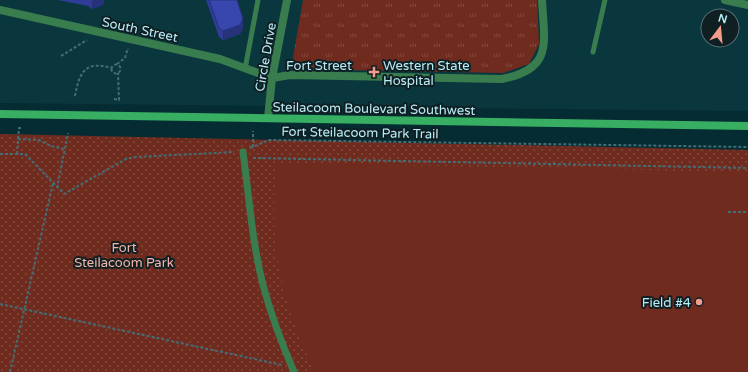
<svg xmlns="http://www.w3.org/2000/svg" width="748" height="372" viewBox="0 0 748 372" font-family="'Varela Round',sans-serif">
<defs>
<pattern id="grass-tufts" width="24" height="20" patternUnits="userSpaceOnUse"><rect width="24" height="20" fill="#702b1f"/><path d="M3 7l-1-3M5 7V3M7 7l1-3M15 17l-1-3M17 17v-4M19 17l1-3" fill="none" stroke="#824a40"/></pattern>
<pattern id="park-dots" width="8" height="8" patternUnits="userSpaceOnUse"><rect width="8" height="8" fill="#702b1f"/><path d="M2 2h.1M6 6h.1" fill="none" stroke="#824a40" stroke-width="1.8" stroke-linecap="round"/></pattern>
</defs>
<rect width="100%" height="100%" fill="#042c32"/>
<path fill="#0a373e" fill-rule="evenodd" d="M 0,0 L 748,0 L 748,111 L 0,103 ZM 708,16 L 732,16 L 732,40 L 708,40 Z"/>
<path fill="url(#grass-tufts)" d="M 303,0 L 537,0 L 539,44 L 529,64 L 503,73 L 291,69 Z"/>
<path fill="url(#park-dots)" d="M 0,134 L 748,150 L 748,372 L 0,372 Z"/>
<path fill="#702b1f" d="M 277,163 L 748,172 L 748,372 L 314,372 C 307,354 298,336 292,318 C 275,269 270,214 277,163 Z"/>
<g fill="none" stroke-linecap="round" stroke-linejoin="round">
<path stroke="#426e76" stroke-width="2" stroke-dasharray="3 2" stroke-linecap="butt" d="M 61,56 L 87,40
M 117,64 L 125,58 L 128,48
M111.5 69a4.5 4.5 0 1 1 9 0a4.5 4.5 0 1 1-9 0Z
M 75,96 C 79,73 85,60 111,68
M 114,99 L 119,100 L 118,73
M 18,139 L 19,128 L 23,128
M 253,147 L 253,131
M 250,148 L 269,140 L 748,147
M 0,154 L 25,154 L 64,194 L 126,159 L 135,157 L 234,152
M 17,154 L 18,139 L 39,140 L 51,146 L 65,149
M 253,158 L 748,168
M 57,188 L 68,133
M 728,212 L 748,212
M 0,304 L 282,365
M 10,372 L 53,183"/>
<path stroke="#397d4e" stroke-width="5" d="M 593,52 L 605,0
M 245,69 L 258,0"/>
<path stroke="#397d4e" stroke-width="7" d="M 243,152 C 249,196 252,242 263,285 C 271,315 282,344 294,372"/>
<path stroke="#397d4e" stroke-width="8" d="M 725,0 L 748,5
M 0,10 L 220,59 L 272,78 L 290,75 L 502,79 C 554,69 544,42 542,0
M 268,118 L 272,78 L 287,0"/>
<path stroke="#38ae62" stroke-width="8" d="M 0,114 L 748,126"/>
</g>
<path fill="#2f3d96" d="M 58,0 L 104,0 L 103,5 L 92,9 L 88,6 Z
M 206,0 L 237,0 L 243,28 L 240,34 L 223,40 L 219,37 Z"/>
<path fill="#26327a" d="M 92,0 L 104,0 L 103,5 L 92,9 Z
M 243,19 L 243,28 L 240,34 L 223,40 L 223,31 Z"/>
<path fill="#3747ae" stroke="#26327a" d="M 209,0 L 237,0 L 243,19 L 240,25 L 223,31 L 219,28 Z"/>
<g fill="#f49d8c" stroke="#101f22" stroke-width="1.5">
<path d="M372 66h4v4h4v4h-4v4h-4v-4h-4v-4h4z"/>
<circle cx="699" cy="302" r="4"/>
</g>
<g text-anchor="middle" stroke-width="4" stroke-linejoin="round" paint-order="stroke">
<g font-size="13" fill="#b8ecf6" stroke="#101f22">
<text transform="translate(140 29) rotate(12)" y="5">South Street</text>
<text transform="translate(265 57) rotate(-80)" y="5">Circle Drive</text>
<text x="319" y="70">Fort Street</text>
<text transform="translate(374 108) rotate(1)" y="5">Steilacoom Boulevard Southwest</text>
<text transform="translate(360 132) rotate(1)" y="5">Fort Steilacoom Park Trail</text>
</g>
<g font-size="13" fill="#b8ecf6" stroke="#101f22" text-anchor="start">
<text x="383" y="70">Western State<tspan x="383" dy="15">Hospital</tspan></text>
<text x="691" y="307" text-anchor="end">Field #4</text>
</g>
<g font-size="13" fill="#f6b6a9" stroke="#101f22">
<text x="124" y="252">Fort<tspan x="124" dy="15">Steilacoom Park</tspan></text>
</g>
</g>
<g transform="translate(720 28) rotate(16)"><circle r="19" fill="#101f22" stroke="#537177"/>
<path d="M0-3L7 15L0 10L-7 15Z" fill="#f49d8c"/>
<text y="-6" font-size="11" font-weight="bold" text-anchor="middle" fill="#b8ecf6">N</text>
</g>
</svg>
